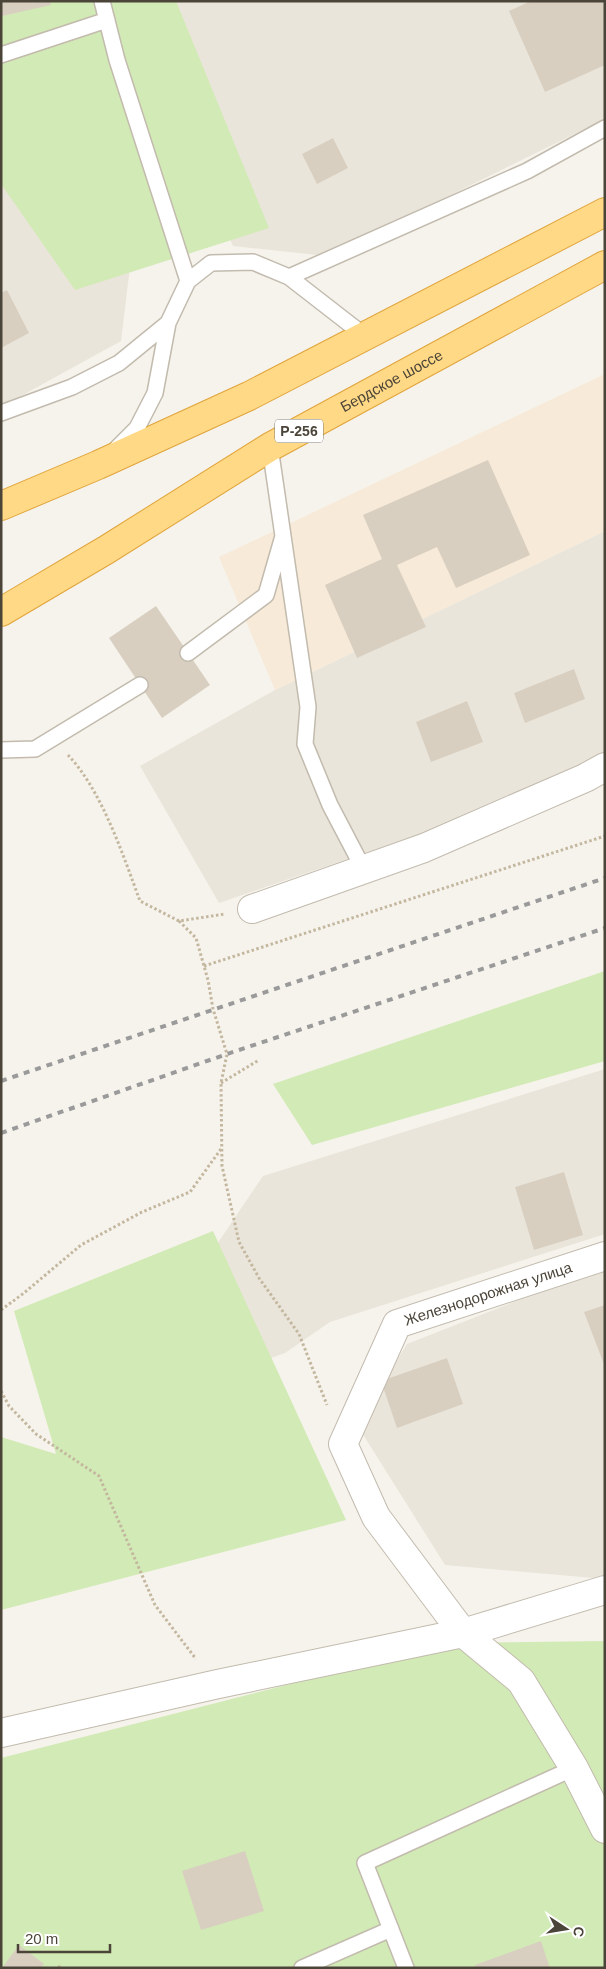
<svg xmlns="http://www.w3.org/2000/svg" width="606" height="1969" viewBox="0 0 606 1969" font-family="Arial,sans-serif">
<rect width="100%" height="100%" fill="#f6f3ec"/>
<path fill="#eae5da" d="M 1,1 L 134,234 L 121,341 L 1,407 Z
M 132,1 L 605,1 L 605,119 L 327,256 L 233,246 Z
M 605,531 L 605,771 L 219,903 L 140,766 L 275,690 Z
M 605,1069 L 605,1234 L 330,1322 L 285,1353 L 65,1431 L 209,1256 L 263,1176 Z
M 605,1266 L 605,1579 L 445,1565 L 357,1425 L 407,1344 Z"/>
<path fill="#f7ead8" d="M 605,374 L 605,531 L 275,690 L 219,557 Z"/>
<path fill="#d2eab5" d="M 8,1 L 176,1 L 269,228 L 75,290 L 1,184 L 1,18 Z
M 605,971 L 605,1061 L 312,1145 L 273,1084 Z
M 213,1231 L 346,1520 L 1,1610 L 1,1437 L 56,1454 L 14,1311 Z
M 605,1641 L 605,1968 L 1,1968 L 1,1758 L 450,1643 Z"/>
<path fill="#d8cfc1" d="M 1,1 L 50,1 L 51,5 L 2,16 Z
M 531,1 L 605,1 L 605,65 L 545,92 L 509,11 Z
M 333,138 L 348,168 L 317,184 L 302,154 Z
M 7,290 L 29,333 L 1,348 L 1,293 Z
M 488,460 L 530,555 L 456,588 L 437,547 L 397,565 L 426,627 L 357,658 L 325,585 L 382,559 L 363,515 Z
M 156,606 L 210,685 L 162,718 L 109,638 Z
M 574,669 L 585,699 L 525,723 L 514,693 Z
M 467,701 L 483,742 L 431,762 L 416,722 Z
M 564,1172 L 583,1235 L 534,1250 L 515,1187 Z
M 605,1305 L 605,1367 L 584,1312 Z
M 447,1358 L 463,1404 L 397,1428 L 381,1381 Z
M 245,1851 L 264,1911 L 201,1930 L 182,1871 Z
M 541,1941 L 550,1968 L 476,1968 L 475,1965 Z
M 19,1945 L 44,1964 L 41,1968 L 2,1968 Z"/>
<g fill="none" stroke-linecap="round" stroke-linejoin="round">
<defs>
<path id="service" d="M 102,1 L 117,60 L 188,281
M 1,55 L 107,20
M 289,277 L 527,171 L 605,128
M 1,413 L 72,387 L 119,363 L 168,323
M 116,449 L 137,428 L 155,393 L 168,323 L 188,281 L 211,263 L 253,262 L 289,277 L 365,336
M 283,536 L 308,707 L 305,744 L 330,805 L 364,870
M 188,653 L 266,595 L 283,536 L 270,447
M 1,750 L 35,749 L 140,685
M 302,1968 L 391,1929
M 406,1968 L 365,1863 L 574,1768"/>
<path id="minor" d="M 252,909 L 424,848 L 585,778 L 605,767
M 605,1256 L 397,1324 L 343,1444 L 376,1517 L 463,1633 L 521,1681 L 574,1768 L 605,1829
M 1,1733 L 218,1684 L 463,1633 L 605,1590"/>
<g id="trunk">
<path d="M 1,506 L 98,465 L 249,396 L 605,212"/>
<path id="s1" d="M 1,612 L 106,550 L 270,447 L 605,265"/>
</g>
</defs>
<use href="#service" stroke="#c2bbae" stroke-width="18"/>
<use href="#minor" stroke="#c2bbae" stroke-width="30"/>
<use href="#trunk" stroke="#e0a43c" stroke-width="30"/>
<path stroke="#c4b79f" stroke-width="3" stroke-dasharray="2.5 2.5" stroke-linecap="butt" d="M 68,755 C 102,791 123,855 140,901 L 179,921 L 225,914
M 179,921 L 196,938 L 208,980 L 213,1009 L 227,1054 L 221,1083 L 222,1166 L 239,1242 L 259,1278 L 299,1334 L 327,1405
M 204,966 L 605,836
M 221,1083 L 259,1060
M 1,1310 L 24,1293 L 81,1245 L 142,1212 L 190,1192 L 221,1149
M 1,1391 L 9,1406 L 36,1434 L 99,1476 L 155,1605 L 196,1659
M 59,1968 L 60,1963"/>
<use href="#service" stroke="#fff" stroke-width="15"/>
<use href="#minor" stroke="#fff" stroke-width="28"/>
<use href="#trunk" stroke="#ffd985" stroke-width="28"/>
<path stroke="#9a9a9a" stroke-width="4" stroke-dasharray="6 6" stroke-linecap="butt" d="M 1,1081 L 605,878
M 1,1133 L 227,1054 L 605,928"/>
</g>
<g text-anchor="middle" stroke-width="5" stroke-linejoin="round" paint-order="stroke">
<rect fill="#fff" stroke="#817c74" stroke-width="1" x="275" y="419.5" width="48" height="23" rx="4"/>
<g font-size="14" font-weight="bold" fill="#4b4439">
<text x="299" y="436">Р-256</text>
</g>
<g font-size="15" fill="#4b4439" stroke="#fff">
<text dy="5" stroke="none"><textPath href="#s1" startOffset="454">Бердское шоссе</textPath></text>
<text transform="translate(488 1294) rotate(-18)" y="5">Железнодорожная улица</text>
</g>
</g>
<rect width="606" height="1969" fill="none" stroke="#4b4439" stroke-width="5"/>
<g transform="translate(566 1929) rotate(102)" stroke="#ffffff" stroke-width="4" paint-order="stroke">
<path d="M0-4L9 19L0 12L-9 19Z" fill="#4b4439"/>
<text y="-8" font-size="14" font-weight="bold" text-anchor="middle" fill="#4b4439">С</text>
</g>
<path d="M18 1944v8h92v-8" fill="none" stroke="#4b4439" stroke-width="2.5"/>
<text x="25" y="1944" font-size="15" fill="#4b4439" stroke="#ffffff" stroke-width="4" paint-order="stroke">20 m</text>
</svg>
